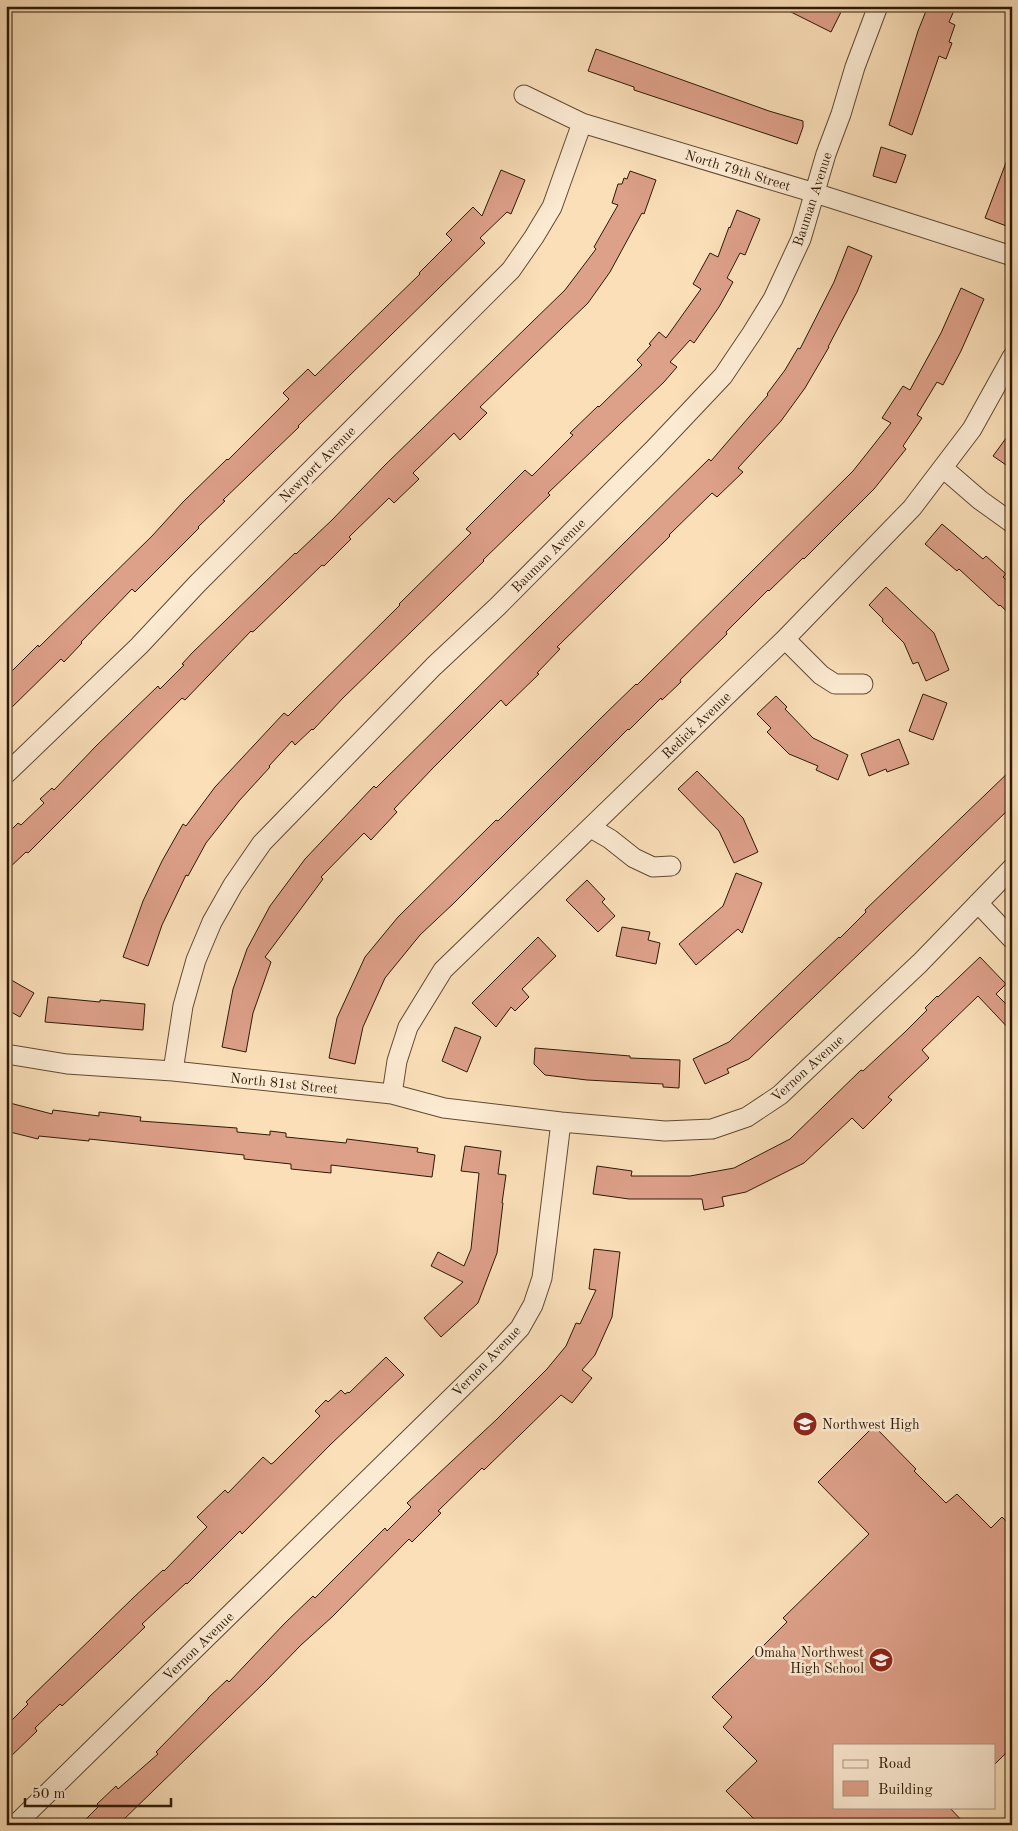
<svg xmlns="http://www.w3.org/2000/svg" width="1018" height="1831" viewBox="0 0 1018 1831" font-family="'Old Standard TT',serif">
<rect width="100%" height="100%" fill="#fadfb9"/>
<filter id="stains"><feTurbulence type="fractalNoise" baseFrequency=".004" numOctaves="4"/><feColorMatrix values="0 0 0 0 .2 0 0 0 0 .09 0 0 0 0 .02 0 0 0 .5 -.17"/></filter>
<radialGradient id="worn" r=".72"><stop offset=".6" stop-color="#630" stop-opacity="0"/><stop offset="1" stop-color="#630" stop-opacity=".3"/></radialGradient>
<path fill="#dda089" stroke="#2d1905" d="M 779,6 L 844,6 L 831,32 Z
M 928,6 L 956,6 L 949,22 L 955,25 L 949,42 L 952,43 L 946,59 L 939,56 L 912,135 L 889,125 L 918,31 Z
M 596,49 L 769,111 L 803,121 L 803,127 L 797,144 L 634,90 L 634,87 L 588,71 Z
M 881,147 L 906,155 L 896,183 L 873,176 Z
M 1010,152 L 1012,152 L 1012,228 L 985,218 Z
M 501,170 L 525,180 L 511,214 L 507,212 L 480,238 L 485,243 L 298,426 L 299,427 L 223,500 L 225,501 L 198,527 L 199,528 L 135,592 L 132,589 L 81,642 L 82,643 L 64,662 L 61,659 L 6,713 L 6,677 L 38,645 L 39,647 L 152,536 L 183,502 L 227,459 L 228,460 L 289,399 L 283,393 L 308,369 L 315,376 L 420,274 L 419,273 L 452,240 L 446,234 L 473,207 L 482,216 Z
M 630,171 L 656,180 L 644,214 L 642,213 L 610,272 L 588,303 L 480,407 L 487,413 L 460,440 L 454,433 L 413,473 L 419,479 L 394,503 L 389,498 L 349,537 L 351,539 L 324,566 L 322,565 L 254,631 L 252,632 L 251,631 L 185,700 L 182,698 L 72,809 L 28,853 L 26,852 L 6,871 L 6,835 L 18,823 L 21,825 L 44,803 L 40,799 L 52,788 L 54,790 L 96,746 L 158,686 L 160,689 L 184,665 L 182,664 L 192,653 L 295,553 L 296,554 L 332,520 L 385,465 L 565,290 L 596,249 L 594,247 L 618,205 L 612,203 L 618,184 L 622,184 L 624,178 L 627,179 Z
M 737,210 L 760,219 L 745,255 L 740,253 L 727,278 L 733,282 L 719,307 L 694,343 L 690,340 L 670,362 L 677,367 L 664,382 L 548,493 L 550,495 L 483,560 L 484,561 L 343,698 L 313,730 L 312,729 L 295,745 L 292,741 L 269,766 L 270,767 L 239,801 L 206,843 L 188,876 L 186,875 L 162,925 L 148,966 L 123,957 L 143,901 L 162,861 L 183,824 L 186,826 L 215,787 L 284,713 L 288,716 L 400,605 L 399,604 L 471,533 L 466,529 L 525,470 L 532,476 L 573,435 L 570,433 L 598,406 L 599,407 L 642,365 L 637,360 L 651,345 L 649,344 L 659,332 L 666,338 L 701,289 L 693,284 L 710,253 L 718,257 L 729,227 L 730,228 Z
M 848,246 L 872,256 L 857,292 L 828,347 L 829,347 L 805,388 L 781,421 L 738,468 L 743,472 L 717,497 L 712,493 L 669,535 L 670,536 L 557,647 L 560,649 L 537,673 L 539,674 L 506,706 L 501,700 L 433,768 L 394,809 L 397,812 L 371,840 L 364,833 L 321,877 L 323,879 L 265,957 L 271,962 L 253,1013 L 246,1052 L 222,1047 L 233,989 L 247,949 L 270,906 L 305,859 L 374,786 L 376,788 L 709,459 L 711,461 L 768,395 L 767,394 L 785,370 L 798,348 L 800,349 L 834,282 Z
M 961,288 L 984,299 L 961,351 L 943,385 L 937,382 L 917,415 L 922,418 L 903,446 L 906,449 L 874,489 L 804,559 L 803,558 L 769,591 L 768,590 L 726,632 L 727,634 L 680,680 L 681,682 L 662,700 L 661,698 L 629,730 L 628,729 L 454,903 L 420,935 L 385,978 L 363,1027 L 355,1064 L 329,1058 L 337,1018 L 365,957 L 398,917 L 496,820 L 498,821 L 603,716 L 636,684 L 637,685 L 853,471 L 891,423 L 882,418 L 903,386 L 910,390 L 941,333 Z
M 1012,430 L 1012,469 L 993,456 Z
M 942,524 L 983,559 L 986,556 L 1006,574 L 1003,577 L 1012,585 L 1012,616 L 1000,605 L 999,606 L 959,569 L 957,571 L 925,544 Z
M 886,587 L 934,633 L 949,670 L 926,681 L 918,662 L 913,664 L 904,643 L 882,621 L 883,619 L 869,605 Z
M 923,694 L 947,703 L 933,740 L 909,731 Z
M 776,696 L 787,707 L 785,709 L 813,738 L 848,755 L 838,780 L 816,770 L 818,766 L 789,754 L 767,732 L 771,728 L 757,714 Z
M 899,739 L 909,764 L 887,772 L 886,769 L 869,776 L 861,754 Z
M 1012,769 L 1012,806 L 927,889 L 749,1059 L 727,1069 L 729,1073 L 705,1084 L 693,1059 L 729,1042 L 806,968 L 839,937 L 840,938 L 866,912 L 865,910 Z
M 697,771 L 743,818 L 758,852 L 734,863 L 719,831 L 678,789 Z
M 736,873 L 762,883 L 742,933 L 738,929 L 696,965 L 679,944 L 723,906 Z
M 587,880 L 605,899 L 602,902 L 615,916 L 598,932 L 566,900 Z
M 622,927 L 650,932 L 648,940 L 660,943 L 656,964 L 616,956 Z
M 538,937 L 556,956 L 522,989 L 529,997 L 515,1011 L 511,1007 L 496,1027 L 472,1003 Z
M 980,957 L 1006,984 L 996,994 L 1012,1010 L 1012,1032 L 978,996 L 922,1050 L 929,1058 L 888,1097 L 892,1100 L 863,1129 L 852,1118 L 804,1163 L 746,1192 L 722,1197 L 724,1206 L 704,1210 L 702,1199 L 629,1199 L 593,1194 L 597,1166 L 632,1171 L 631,1176 L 690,1176 L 734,1168 L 790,1139 L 861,1070 L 863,1071 L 905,1032 L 927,1010 L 925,1008 L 937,996 L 938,997 Z
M 6,977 L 34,993 L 20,1017 L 6,1009 Z
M 48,997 L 100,1002 L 100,1000 L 145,1004 L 143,1030 L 45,1022 Z
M 455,1027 L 481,1037 L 467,1072 L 442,1061 Z
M 535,1048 L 630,1056 L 630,1058 L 680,1060 L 679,1088 L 663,1087 L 663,1084 L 587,1080 L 545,1075 L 534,1064 Z
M 6,1102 L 52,1114 L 53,1110 L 99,1116 L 99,1112 L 141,1117 L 140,1121 L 237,1128 L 237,1132 L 270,1135 L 270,1131 L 286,1133 L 286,1137 L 346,1143 L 347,1139 L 418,1148 L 417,1152 L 435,1155 L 432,1177 L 331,1165 L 331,1173 L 291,1169 L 291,1164 L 244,1159 L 244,1155 L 89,1139 L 89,1141 L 39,1136 L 38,1139 L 6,1131 Z
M 465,1146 L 501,1151 L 498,1174 L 506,1175 L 502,1203 L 503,1203 L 497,1253 L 478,1303 L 441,1337 L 424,1318 L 463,1282 L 431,1266 L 438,1252 L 464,1266 L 471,1249 L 479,1173 L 461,1171 Z
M 594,1249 L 620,1252 L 612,1317 L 595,1355 L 582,1370 L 592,1378 L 572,1403 L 561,1395 L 484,1470 L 482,1468 L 438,1511 L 441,1513 L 412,1542 L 409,1539 L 332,1617 L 301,1645 L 265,1682 L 118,1825 L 80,1825 L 99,1806 L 97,1804 L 116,1786 L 118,1789 L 158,1754 L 156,1752 L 208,1699 L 208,1698 L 227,1680 L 229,1682 L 284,1624 L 313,1596 L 315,1598 L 385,1528 L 387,1531 L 411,1507 L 407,1503 L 496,1420 L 547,1369 L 566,1346 L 576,1323 L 580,1324 L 596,1290 L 589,1289 Z
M 386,1357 L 404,1375 L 331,1444 L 242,1534 L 240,1531 L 187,1584 L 186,1583 L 142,1624 L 145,1627 L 117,1654 L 62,1706 L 60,1704 L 35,1728 L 37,1731 L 6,1761 L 6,1726 L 28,1704 L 26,1702 L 133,1598 L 163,1570 L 164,1571 L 207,1527 L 197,1517 L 225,1490 L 228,1493 L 263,1457 L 271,1464 L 273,1463 L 320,1416 L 315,1411 L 326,1400 L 328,1402 L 341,1390 L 345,1394 L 348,1392 L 349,1393 Z
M 874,1426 L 916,1469 L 914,1471 L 946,1503 L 957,1494 L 991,1528 L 1002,1517 L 1012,1527 L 1012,1747 L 994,1765 L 994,1745 L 834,1745 L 834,1807 L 949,1807 L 966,1825 L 760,1825 L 726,1791 L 757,1761 L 723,1727 L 732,1717 L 712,1697 L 787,1622 L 783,1618 L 869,1534 L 818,1482 Z"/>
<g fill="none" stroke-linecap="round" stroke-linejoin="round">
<defs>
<path id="street" d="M 524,95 L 582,123 L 815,193 L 1012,256
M 943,468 L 980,500 L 1012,523
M 785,639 L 821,675 L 835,684 L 863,684
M 6,774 L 139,646 L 197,584 L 511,270 L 534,237 L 552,207 L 582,123
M 591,828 L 610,839 L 634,858 L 653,867 L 671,866
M 978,903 L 1012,939
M 6,1054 L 67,1064 L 173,1071 L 392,1094 L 444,1108 L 561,1122 L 665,1131 L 712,1129 L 747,1117 L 780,1095 L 920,963 L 1012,868
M 173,1071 L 183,1006 L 196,960 L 212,922 L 233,885 L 262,843 L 434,666 L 497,607 L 653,450 L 723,376 L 752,333 L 773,299 L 801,239 L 826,154 L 841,114 L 855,67 L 878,6
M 392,1094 L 397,1061 L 408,1027 L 443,970 L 785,639 L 912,508 L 972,429 L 1012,357
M 15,1825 L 493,1357 L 520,1328 L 533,1305 L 542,1278 L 561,1122"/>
</defs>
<use href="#street" stroke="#604a32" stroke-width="21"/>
<use href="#street" stroke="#fcead2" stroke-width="19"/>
</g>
<defs>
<symbol id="school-disc" viewBox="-11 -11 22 22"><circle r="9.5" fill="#8f2418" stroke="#fcead2"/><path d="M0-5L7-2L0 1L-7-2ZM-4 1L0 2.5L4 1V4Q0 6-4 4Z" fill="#fff"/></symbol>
</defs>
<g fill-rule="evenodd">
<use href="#school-disc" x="791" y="1410" width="28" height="28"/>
<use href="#school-disc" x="867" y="1646" width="28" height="28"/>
</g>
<g text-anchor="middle" stroke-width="5" stroke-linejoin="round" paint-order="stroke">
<g font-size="14" fill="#2d1905" stroke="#fcead2">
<text transform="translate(738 170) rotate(17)" y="5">North 79th Street</text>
<text transform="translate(812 199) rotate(-72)" y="5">Bauman Avenue</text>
<text transform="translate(317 464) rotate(-45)" y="5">Newport Avenue</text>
<text transform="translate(548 555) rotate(-45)" y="5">Bauman Avenue</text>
<text transform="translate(696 725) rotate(-44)" y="5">Redick Avenue</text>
<text transform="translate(807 1068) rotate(-42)" y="5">Vernon Avenue</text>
<text transform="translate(284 1083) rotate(6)" y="5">North 81st Street</text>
<text transform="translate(486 1361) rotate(-46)" y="5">Vernon Avenue</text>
<text transform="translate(198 1646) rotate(-44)" y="5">Vernon Avenue</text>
</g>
<g font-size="14" fill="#2d1905" stroke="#fcead2" text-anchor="start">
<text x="822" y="1429">Northwest High</text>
<text x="864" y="1657" text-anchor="end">Omaha Northwest<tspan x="864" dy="16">High School</tspan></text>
</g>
</g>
<rect width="1018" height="1831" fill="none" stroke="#fadfb9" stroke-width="25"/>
<rect x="8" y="8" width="1003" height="1816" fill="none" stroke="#2d1905" stroke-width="2.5"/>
<rect x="12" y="12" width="993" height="1806" fill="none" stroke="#2d1905"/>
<rect x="833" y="1744" width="162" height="65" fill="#fcead2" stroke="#a99680"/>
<rect x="843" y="1760" width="25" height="8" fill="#fcead2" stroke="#a99680"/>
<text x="878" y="1768" font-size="15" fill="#2d1905">Road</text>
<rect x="843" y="1781" width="25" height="15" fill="#dda089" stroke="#a99680"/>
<text x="878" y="1794" font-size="15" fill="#2d1905">Building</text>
<path d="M25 1798v8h146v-8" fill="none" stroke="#2d1905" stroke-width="2.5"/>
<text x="32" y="1798" font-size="15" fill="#2d1905" stroke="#fcead2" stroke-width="4" paint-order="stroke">50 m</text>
<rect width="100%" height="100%" filter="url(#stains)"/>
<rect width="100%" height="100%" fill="url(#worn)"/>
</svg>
